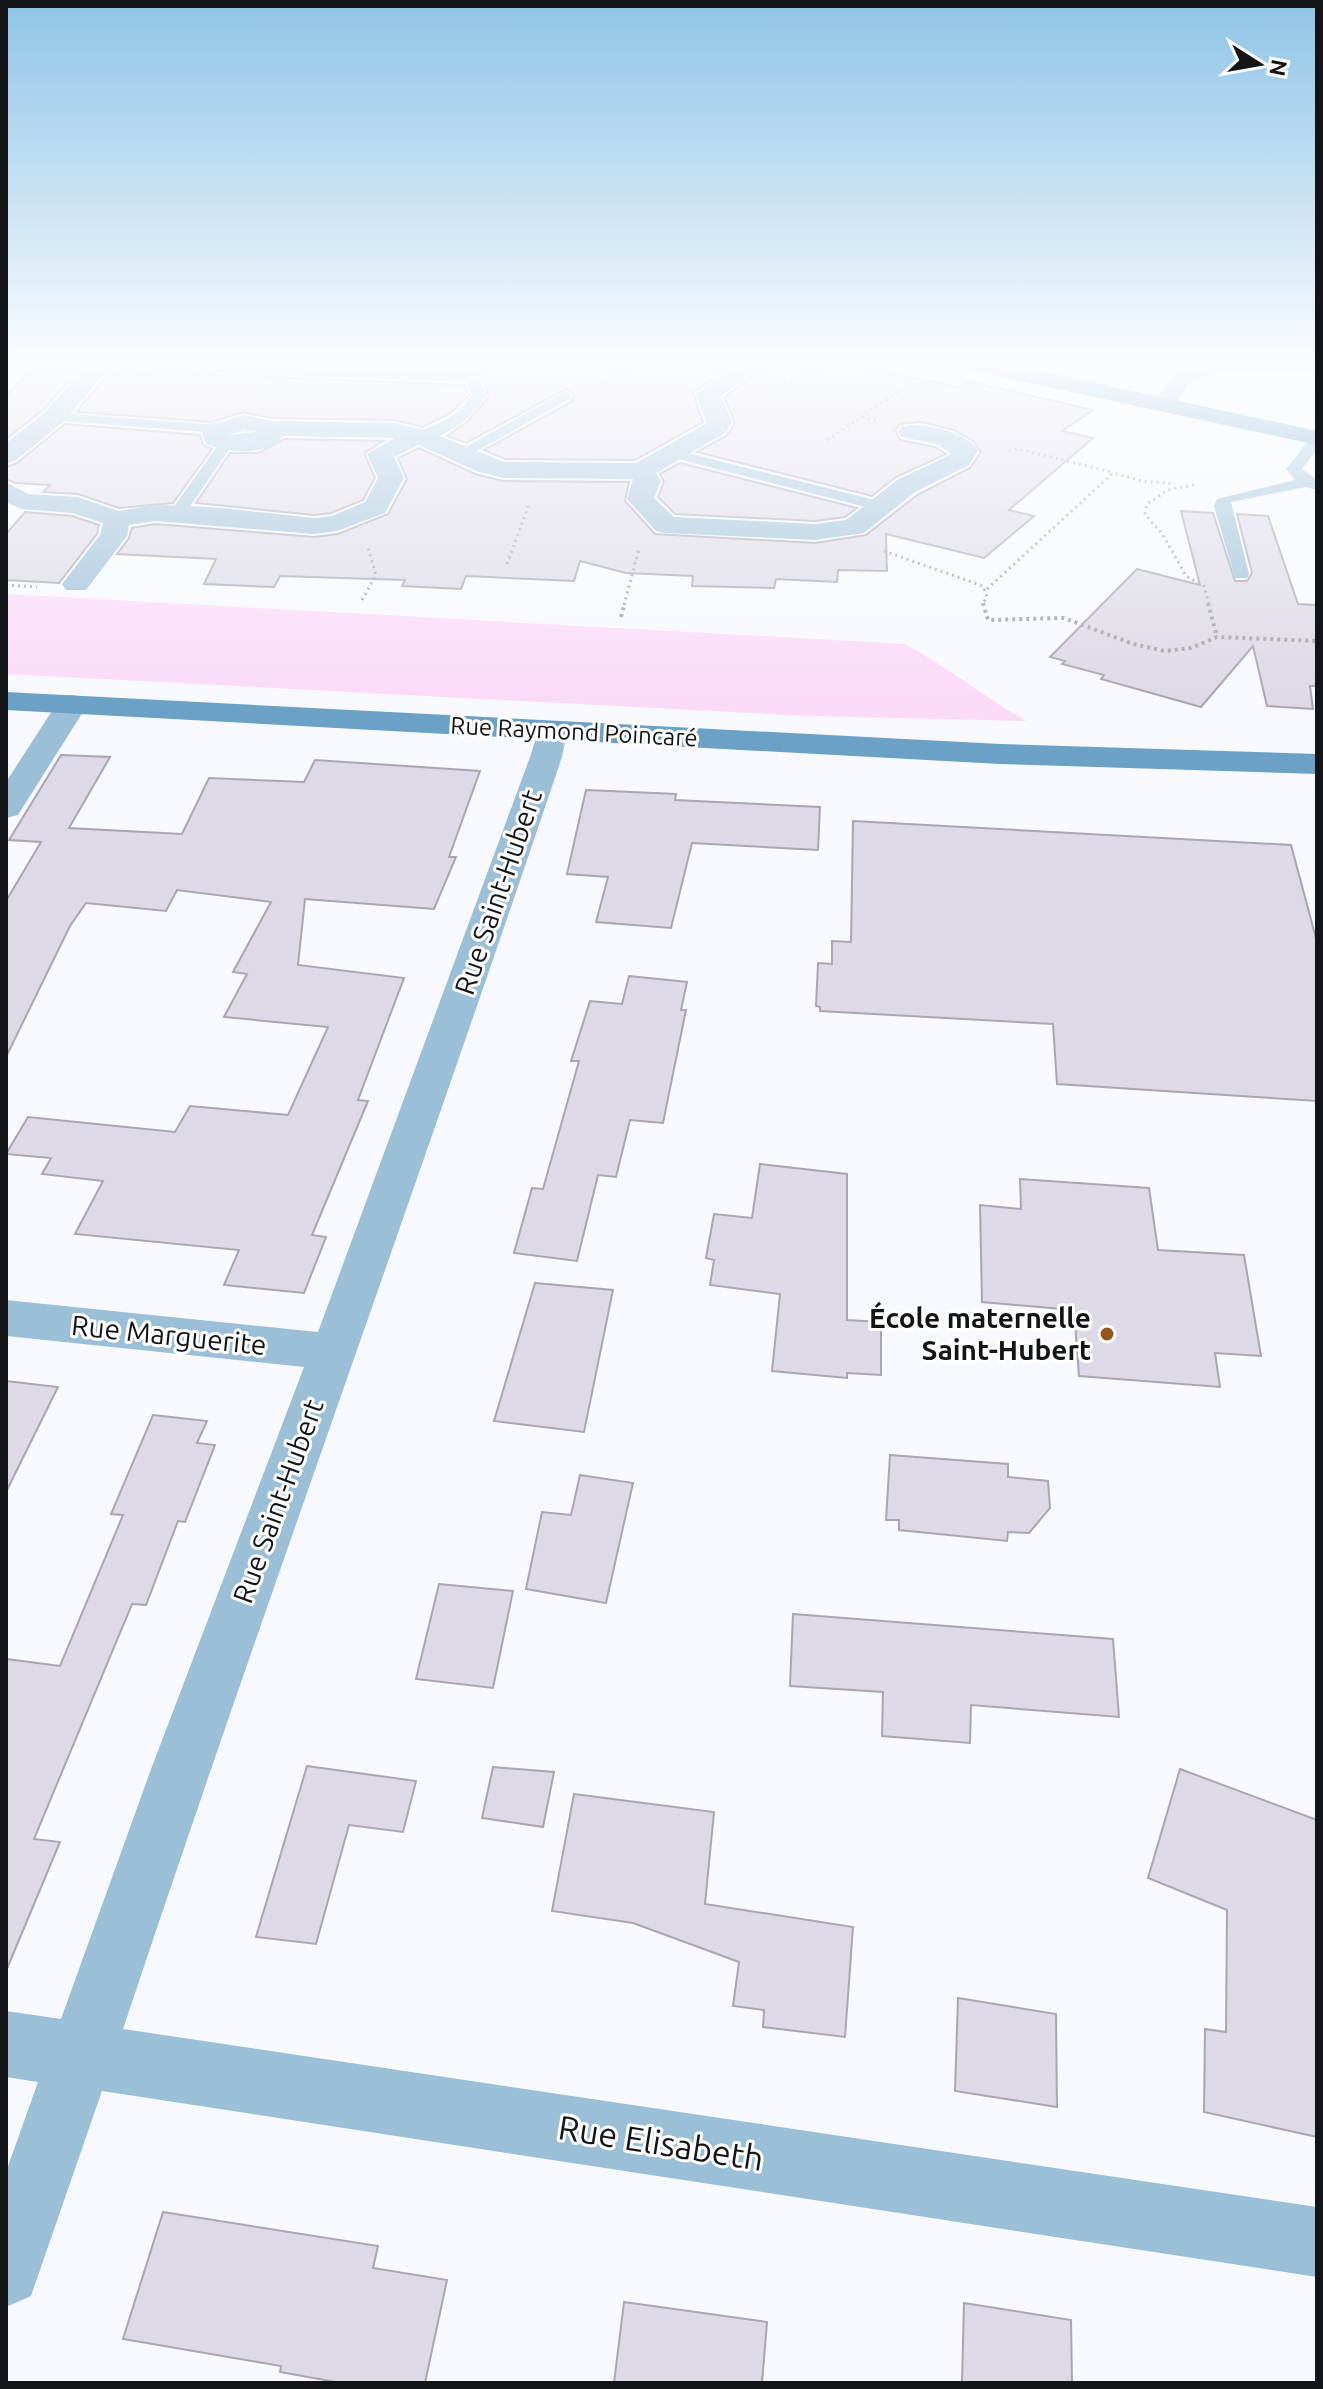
<svg xmlns="http://www.w3.org/2000/svg" width="1323" height="2389" viewBox="0 0 1323 2389" font-family="Ubuntu,sans-serif">
<rect width="100%" height="100%" fill="#f7f9fe"/>
<path fill="#fbdaf8" d="M 6,594 L 905,644 C 948,667 984,697 1026,721 L 807,716 L 6,674 Z"/>
<path fill="#ddd9e6" stroke="#a9a6b2" stroke-width="2" d="M 489,363 L 734,363 L 693,393 L 703,422 L 635,460 L 505,459 L 484,450 L 571,402 L 575,395 L 566,389 L 466,443 L 447,436 L 467,422 L 489,397 L 481,372 Z
M 769,363 L 845,363 L 959,387 L 967,381 L 1093,410 L 1062,431 L 1093,438 L 1009,510 L 1034,516 L 984,558 L 886,534 L 887,571 L 838,570 L 837,582 L 776,579 L 774,588 L 692,586 L 693,576 L 626,573 L 580,561 L 574,581 L 466,576 L 461,589 L 402,586 L 405,580 L 280,576 L 274,587 L 204,584 L 216,559 L 117,554 L 129,538 L 132,528 L 155,524 L 314,537 L 338,534 L 388,514 L 407,479 L 398,458 L 419,448 L 475,474 L 503,481 L 629,482 L 625,501 L 655,534 L 815,543 L 866,535 L 917,495 L 970,468 L 981,452 L 973,441 L 954,430 L 921,422 L 900,424 L 895,430 L 900,440 L 935,447 L 946,454 L 896,477 L 872,496 L 697,452 L 726,436 L 735,424 L 725,397 Z
M 33,368 L 80,370 L 43,410 L 6,439 L 6,396 Z
M 118,371 L 465,385 L 469,395 L 452,412 L 423,427 L 394,420 L 271,418 L 244,412 L 212,422 L 76,412 L 105,378 Z
M 65,424 L 200,435 L 203,445 L 212,449 L 173,503 L 119,508 L 78,494 L 43,492 L 50,485 L 15,483 L 6,479 L 6,467 L 17,463 Z
M 284,439 L 384,441 L 364,453 L 375,478 L 363,500 L 331,513 L 314,515 L 196,503 L 230,453 L 258,453 Z
M 680,463 L 857,508 L 845,517 L 815,521 L 675,514 L 658,497 L 664,482 L 660,474 Z
M 1181,511 L 1213,513 L 1235,581 L 1247,581 L 1252,573 L 1237,514 L 1268,516 L 1298,604 L 1317,605 L 1317,686 L 1310,686 L 1313,709 L 1267,706 L 1253,646 L 1201,707 L 1101,679 L 1104,675 L 1062,664 L 1065,661 L 1050,657 L 1137,569 L 1200,585 Z
M 25,512 L 72,516 L 99,525 L 97,534 L 59,583 L 6,580 L 6,534 Z
M 61,755 L 110,757 L 69,828 L 182,834 L 209,778 L 304,782 L 315,760 L 480,771 L 449,857 L 456,857 L 434,909 L 305,899 L 298,965 L 404,978 L 358,1100 L 368,1101 L 312,1235 L 326,1237 L 304,1293 L 224,1285 L 239,1250 L 75,1234 L 103,1181 L 42,1174 L 51,1158 L 6,1154 L 28,1117 L 175,1132 L 190,1106 L 288,1115 L 328,1027 L 224,1017 L 247,974 L 233,972 L 271,902 L 177,890 L 166,911 L 86,903 L 70,926 L 6,1057 L 6,901 L 41,842 L 9,840 Z
M 586,790 L 676,794 L 675,800 L 820,807 L 818,850 L 692,843 L 671,928 L 596,922 L 608,877 L 567,874 Z
M 853,821 L 1291,845 L 1317,942 L 1317,1101 L 1057,1084 L 1053,1024 L 820,1011 L 820,1007 L 816,1006 L 818,963 L 832,964 L 832,941 L 851,942 Z
M 629,976 L 687,982 L 681,1010 L 686,1010 L 663,1123 L 630,1120 L 616,1177 L 598,1175 L 577,1261 L 514,1253 L 532,1188 L 543,1189 L 579,1061 L 571,1061 L 590,1001 L 622,1004 Z
M 760,1164 L 847,1174 L 847,1320 L 881,1322 L 881,1375 L 847,1373 L 847,1378 L 772,1371 L 780,1294 L 710,1285 L 714,1260 L 706,1258 L 714,1214 L 752,1218 Z
M 1020,1179 L 1149,1188 L 1158,1250 L 1244,1255 L 1261,1356 L 1215,1353 L 1220,1387 L 1079,1376 L 1074,1310 L 982,1302 L 980,1205 L 1021,1209 Z
M 535,1283 L 613,1290 L 584,1432 L 494,1421 Z
M 6,1381 L 58,1387 L 6,1492 Z
M 153,1415 L 207,1421 L 197,1443 L 215,1445 L 185,1522 L 178,1521 L 146,1605 L 132,1604 L 34,1839 L 60,1842 L 6,1971 L 6,1659 L 60,1666 L 123,1515 L 111,1514 Z
M 890,1455 L 1008,1464 L 1008,1477 L 1048,1481 L 1050,1508 L 1029,1533 L 1008,1532 L 1007,1541 L 899,1530 L 899,1520 L 886,1520 Z
M 580,1475 L 633,1483 L 606,1603 L 526,1589 L 542,1512 L 571,1515 Z
M 439,1584 L 513,1591 L 493,1688 L 416,1679 Z
M 793,1614 L 1113,1639 L 1119,1717 L 971,1705 L 970,1743 L 882,1736 L 883,1692 L 790,1686 Z
M 307,1766 L 416,1781 L 403,1832 L 349,1825 L 316,1944 L 256,1937 Z
M 493,1767 L 554,1772 L 543,1827 L 482,1818 Z
M 1180,1769 L 1317,1820 L 1317,2137 L 1204,2112 L 1205,2029 L 1226,2032 L 1227,1910 L 1148,1878 Z
M 574,1794 L 714,1812 L 705,1904 L 853,1927 L 845,2037 L 763,2027 L 764,2010 L 733,2006 L 739,1962 L 633,1923 L 552,1911 Z
M 958,1998 L 1056,2014 L 1057,2107 L 955,2091 Z
M 163,2212 L 378,2246 L 373,2268 L 447,2280 L 425,2383 L 341,2383 L 280,2372 L 281,2366 L 123,2339 Z
M 624,2302 L 767,2322 L 762,2383 L 614,2383 Z
M 964,2303 L 1071,2320 L 1072,2383 L 962,2383 Z"/>
<g fill="none" stroke-linecap="round" stroke-linejoin="round">
<path stroke="#a1a3a7" stroke-width="3" stroke-dasharray="2 4" stroke-linecap="butt" d="M 784,383 L 803,378 L 826,363
M 594,388 L 638,363
M 861,417 L 922,375
M 827,440 L 861,417 L 878,421
M 1009,451 L 1018,449 L 1112,472
M 1194,485 L 1168,490 L 1147,504 L 1145,514 L 1163,535 L 1186,576 L 1204,586 L 1209,605
M 884,551 L 983,586 L 987,597 L 982,605
M 507,564 L 529,504
M 6,585 L 37,587
M 987,589 L 1113,473 L 1142,481 L 1175,484
M 362,600 L 376,575 L 368,548
M 624,605 L 639,549"/>
<path stroke="#a1a3a7" stroke-width="4" stroke-dasharray="3 4" stroke-linecap="butt" d="M 983,603 L 988,620 L 1064,618 L 1133,644 L 1165,651 L 1191,648 L 1217,637 L 1317,641
M 1208,603 L 1217,637
M 621,617 L 625,603"/>
<path fill="#9bbfd7" fill-rule="evenodd" d="M 470,363 L 486,363 L 476,372 L 486,395 C 474,418 441,443 414,439 L 414,433 C 436,425 460,417 472,395 L 462,371 Z
M 565,392 L 572,396 L 570,399 L 464,458 L 451,455 Z
M 54,413 L 219,425 L 226,429 L 219,433 L 49,420 L 49,414 Z
M 1317,435 L 1317,449 L 1302,469 L 1317,480 L 1317,490 L 1306,487 L 1231,502 L 1249,574 L 1247,578 L 1235,578 L 1214,506 L 1217,499 L 1295,480 L 1286,469 L 1312,436 Z
M 221,441 L 233,444 L 189,508 L 177,508 L 175,505 Z
M 675,450 L 887,503 L 889,506 L 881,511 L 670,457 L 670,451 Z"/>
<path fill="#9bbfd7" fill-rule="evenodd" d="M 94,363 L 125,363 L 103,376 L 63,422 L 15,461 L 6,464 L 6,443 L 45,412 L 87,366 Z
M 141,363 L 340,363 L 469,368 L 481,375 L 469,382 L 152,370 Z
M 739,363 L 766,363 L 721,396 L 732,422 L 725,433 L 656,473 L 661,481 L 654,498 L 674,517 L 815,524 L 846,520 L 897,480 L 950,455 L 951,453 L 936,444 L 901,437 L 898,432 L 901,427 C 923,421 964,431 978,450 L 969,465 L 915,492 L 864,533 L 815,540 L 666,533 L 656,531 L 627,499 L 633,479 L 504,478 L 476,471 L 419,445 L 394,457 L 404,478 L 385,513 L 337,531 L 314,534 L 155,521 L 129,525 L 127,536 L 86,590 L 66,590 L 62,584 L 100,535 L 103,523 L 73,513 L 21,509 L 6,502 L 6,482 L 28,494 L 77,497 L 119,511 L 155,505 L 212,507 L 314,518 L 332,516 L 365,502 L 378,478 L 367,454 L 395,438 L 283,436 C 265,457 229,453 206,444 L 202,432 L 205,427 L 243,415 L 271,421 L 394,423 L 428,431 L 504,462 L 636,463 L 707,423 L 696,394 ZM 245,430 L 257,432 L 228,435 Z
M 1201,363 L 1317,363 L 1317,373 L 1226,371 L 1192,380 L 1172,410 L 1154,410 L 1151,405 L 1176,370 Z
M 72,695 L 83,697 L 88,704 L 18,815 L 6,818 L 6,782 L 61,697 Z
M 551,722 L 562,725 L 567,732 L 562,757 C 419,1182 265,1603 123,2029 L 1317,2207 L 1317,2277 L 102,2091 L 31,2296 L 6,2307 L 6,2172 L 38,2082 L 6,2077 L 6,2011 L 61,2019 L 150,1772 L 304,1367 L 6,1336 L 6,1300 L 318,1332 L 530,757 L 540,725 Z"/>
<path fill="#6aa1c5" fill-rule="evenodd" d="M 959,363 L 1003,363 L 1317,431 L 1317,445 L 970,370 Z
M 6,692 L 1000,744 L 1317,754 L 1317,774 L 1000,764 L 6,710 Z"/>
</g>
<linearGradient id="sky" x2="0" y2="1"><stop stop-color="#8ec4e7"/><stop offset="0.52" stop-color="#fbfcff"/><stop offset="1" stop-color="#fbfcff" stop-opacity="0"/></linearGradient>
<rect width="1323" height="698" fill="url(#sky)"/>
<circle fill="#94561b" stroke="#fff" stroke-width="3" cx="1107" cy="1334" r="8"/>
<g text-anchor="middle" stroke-width="6" stroke-linejoin="round" paint-order="stroke">
<g font-size="24" fill="#121418" stroke="#fff">
<text transform="translate(574 732) rotate(3)" y="8">Rue Raymond Poincaré</text>
</g>
<g font-size="28" fill="#121418" stroke="#fff">
<text transform="translate(498 892) rotate(-71)" y="10">Rue Saint-Hubert</text>
<text transform="translate(169 1335) rotate(6)" y="10">Rue Marguerite</text>
<text transform="translate(278 1501) rotate(-70)" y="10">Rue Saint-Hubert</text>
</g>
<g font-size="28" font-weight="bold" fill="#121418" stroke="#fff" text-anchor="end">
<text x="1091" y="1328">École maternelle<tspan x="1091" dy="32">Saint-Hubert</tspan></text>
</g>
<g font-size="34" fill="#121418" stroke="#fff">
<text transform="translate(661 2143) rotate(9)" y="12">Rue Elisabeth</text>
</g>
</g>
<rect width="1323" height="2389" fill="none" stroke="#121418" stroke-width="16"/>
<g transform="translate(1259 64) rotate(101)" stroke="#ffffff" stroke-width="6" paint-order="stroke">
<path d="M0-6L14 30L0 20L-14 30Z" fill="#121418"/>
<text y="-12" font-size="22" font-weight="bold" text-anchor="middle" fill="#121418">N</text>
</g>
</svg>
